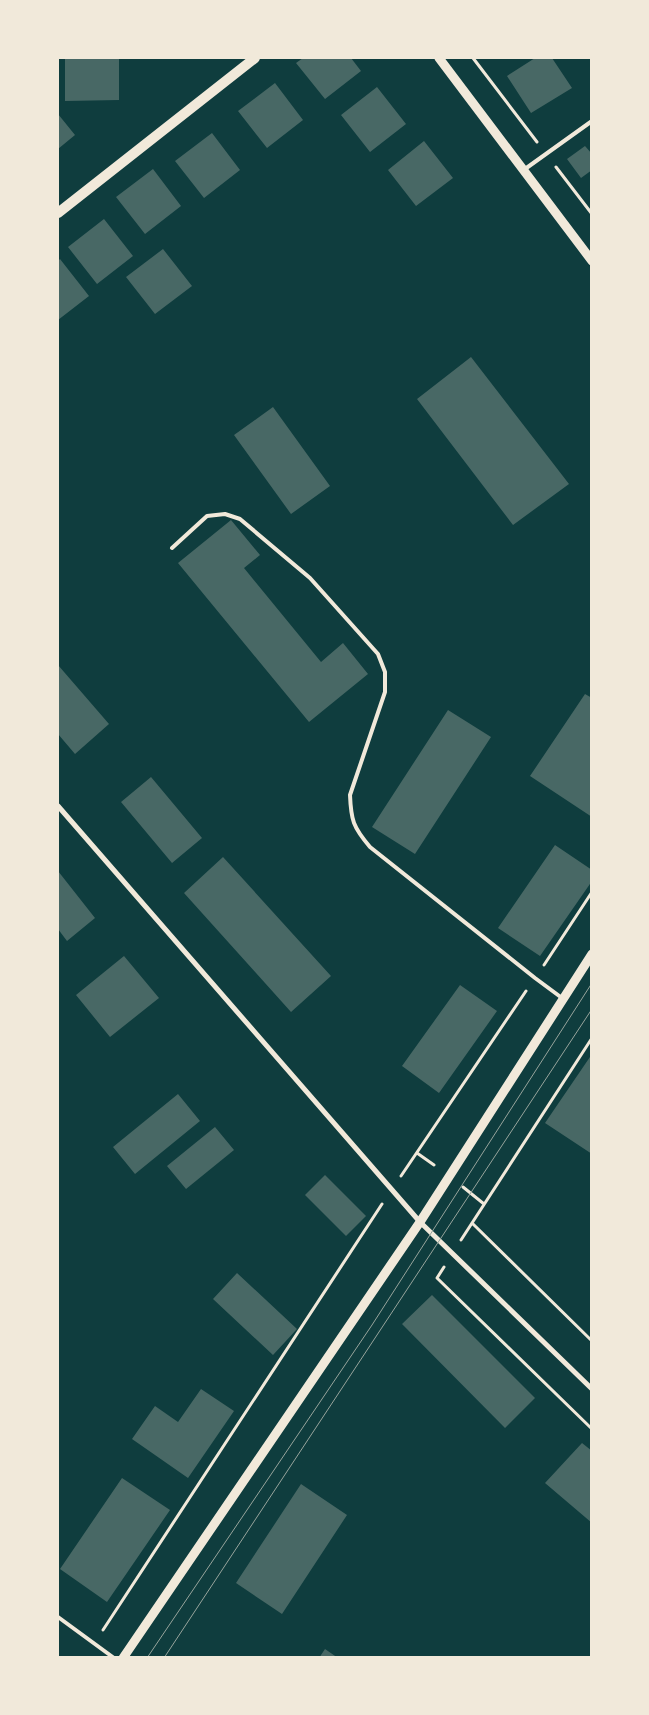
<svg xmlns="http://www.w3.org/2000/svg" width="649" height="1715" viewBox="0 0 649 1715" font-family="'Playfair Display',serif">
<rect width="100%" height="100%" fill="#0f3d3e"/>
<path fill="#486865" d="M 65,58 L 119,58 L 119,100 L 65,101 Z
M 303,58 L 351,58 L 361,71 L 325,99 L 296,63 Z
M 535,58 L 552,58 L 572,88 L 531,113 L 507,76 Z
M 275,83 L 303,120 L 267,148 L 238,111 Z
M 377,87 L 406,124 L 370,152 L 341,115 Z
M 58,114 L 75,135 L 58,149 Z
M 212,133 L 240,170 L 204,198 L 175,161 Z
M 424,141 L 453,178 L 416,206 L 388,170 Z
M 585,146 L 592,154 L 592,170 L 581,178 L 567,159 Z
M 153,169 L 181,206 L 145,234 L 116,197 Z
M 104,219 L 133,256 L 97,284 L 68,247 Z
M 163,249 L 192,286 L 155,314 L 126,277 Z
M 60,259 L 89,296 L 58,320 L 58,261 Z
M 471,357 L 569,484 L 513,525 L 417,399 Z
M 273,407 L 330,486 L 291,514 L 234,435 Z
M 231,520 L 260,555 L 244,568 L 321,662 L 343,643 L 368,674 L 309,722 L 178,563 Z
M 58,665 L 109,724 L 75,754 L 58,734 Z
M 585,694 L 592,698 L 592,817 L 530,776 Z
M 448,710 L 491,737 L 415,854 L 372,827 Z
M 151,777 L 202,838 L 172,863 L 121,802 Z
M 555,845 L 592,870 L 592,881 L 540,956 L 498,928 Z
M 223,857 L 331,976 L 291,1012 L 184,893 Z
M 58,871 L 95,918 L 67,941 L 58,929 Z
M 124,956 L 159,998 L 110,1037 L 76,995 Z
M 460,985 L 497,1011 L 439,1093 L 402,1066 Z
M 592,1054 L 592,1154 L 545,1123 Z
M 178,1094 L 200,1121 L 135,1174 L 113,1147 Z
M 215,1127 L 234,1150 L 186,1189 L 167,1166 Z
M 325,1175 L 366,1216 L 346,1236 L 305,1195 Z
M 237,1273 L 297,1329 L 273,1355 L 213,1299 Z
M 432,1295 L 535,1398 L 505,1428 L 402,1324 Z
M 201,1389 L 234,1411 L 188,1478 L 132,1439 L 155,1406 L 178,1422 Z
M 582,1443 L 592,1451 L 592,1523 L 545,1483 Z
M 122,1478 L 170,1510 L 107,1602 L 60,1569 Z
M 301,1484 L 347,1515 L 282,1614 L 236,1583 Z
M 325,1649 L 338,1658 L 319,1658 Z"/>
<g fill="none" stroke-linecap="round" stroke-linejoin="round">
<path stroke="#f1e9da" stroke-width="3" d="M 473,58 L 537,142
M 556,167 L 592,214
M 544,965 L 592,892
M 417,1153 L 434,1165
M 401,1176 L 526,991
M 463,1187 L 484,1204
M 472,1223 L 592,1341
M 461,1240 L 592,1038
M 444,1267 L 437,1278 L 592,1429
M 103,1630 L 382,1204"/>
<path stroke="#f1e9da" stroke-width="4" d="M 525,169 L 592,121
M 172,548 L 207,516 L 225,514 L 240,519 L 310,578 L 378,654 L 385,672 L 385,692 L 350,795 C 351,820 353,827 370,847 L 535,978 L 562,998
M 58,1617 L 114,1658"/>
<path stroke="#f1e9da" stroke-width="5" d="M 58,806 L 420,1222 L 592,1389"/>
<path stroke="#f1e9da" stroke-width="9" d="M 439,58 L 592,261
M 123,1658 L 420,1222 L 592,954"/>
<path stroke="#f1e9da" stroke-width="10" d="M 58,213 L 255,58"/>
<path stroke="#97a49c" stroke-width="1" d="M 147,1658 L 372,1325 L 592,983
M 164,1658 L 592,1009"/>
</g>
<rect width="649" height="1715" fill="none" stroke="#f1e9da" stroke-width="118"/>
</svg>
